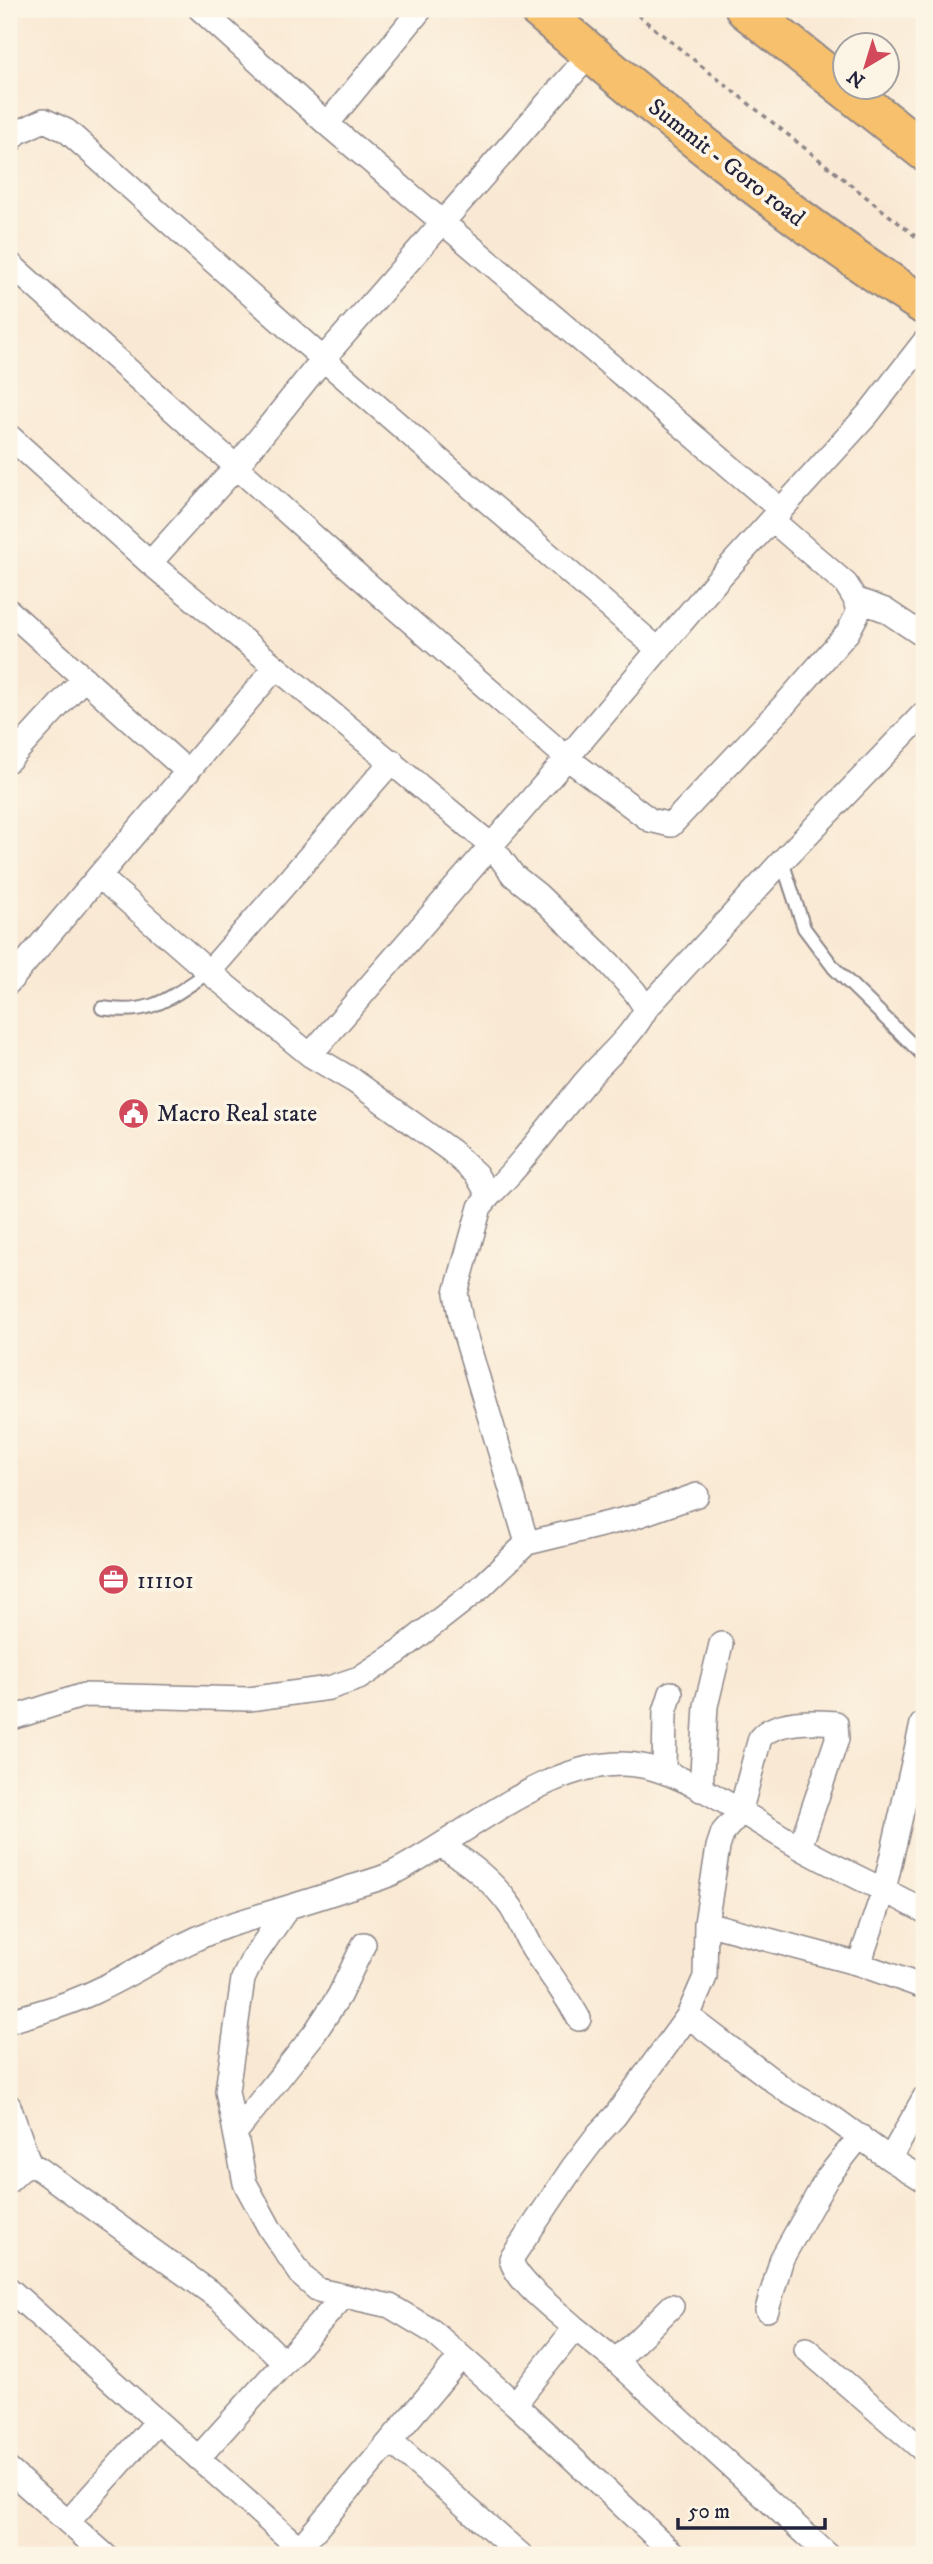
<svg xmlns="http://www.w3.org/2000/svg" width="933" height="2564" viewBox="0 0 933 2564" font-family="'IM FELL DW Pica',serif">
<rect width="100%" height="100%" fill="#fcf5e5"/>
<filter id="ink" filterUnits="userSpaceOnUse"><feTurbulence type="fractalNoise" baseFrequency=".0143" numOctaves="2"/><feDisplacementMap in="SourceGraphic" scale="14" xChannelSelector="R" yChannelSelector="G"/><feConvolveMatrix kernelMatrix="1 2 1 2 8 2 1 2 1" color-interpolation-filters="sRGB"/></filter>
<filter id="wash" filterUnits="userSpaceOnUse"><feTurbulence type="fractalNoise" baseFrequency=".00686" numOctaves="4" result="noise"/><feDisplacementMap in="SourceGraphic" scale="28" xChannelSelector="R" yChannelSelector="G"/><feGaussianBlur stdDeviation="1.57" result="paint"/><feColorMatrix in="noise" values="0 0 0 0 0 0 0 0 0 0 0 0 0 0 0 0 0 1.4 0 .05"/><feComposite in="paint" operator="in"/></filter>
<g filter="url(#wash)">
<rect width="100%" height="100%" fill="#f9e9d4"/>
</g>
<g filter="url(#ink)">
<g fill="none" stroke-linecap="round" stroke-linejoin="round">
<defs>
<path id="service" d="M 782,861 L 804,928 L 834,968 L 924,1056
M 102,1008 C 152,1016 169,998 209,972"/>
<path id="minor" d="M 200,9 L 327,124 L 781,510
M 327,124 L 421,9
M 9,143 L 17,133 L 44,120 L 67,131 L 323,359 L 659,650
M 9,263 L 338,558 L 567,758 L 650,820 L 671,825 L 786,703 L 848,632 L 858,613 L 855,599 L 846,584 L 772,520
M 9,436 L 150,563 L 491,845 L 513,875 L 538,895 L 609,963 L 635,992 L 646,1009
M 150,563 L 237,466 L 323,359 L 591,53
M 855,599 L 885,610 L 924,636
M 9,611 L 188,772
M 9,760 L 84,678
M 100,877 L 209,972 L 310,1055 L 354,1081 L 451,1151 L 476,1174 L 489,1196 L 480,1207 L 456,1293 L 461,1321 L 527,1543
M 209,972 L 392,761
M 9,982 L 276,667
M 310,1055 L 567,758 L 719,578 L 868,414 L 924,342
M 489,1196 C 523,1163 550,1124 580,1088 C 601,1061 630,1040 646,1009 L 782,861 L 924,713
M 9,1719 L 84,1695 L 249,1699 L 329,1688 L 359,1678 L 397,1653 L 480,1588 L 527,1543 L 634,1517 L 697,1495
M 664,1772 L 665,1712 L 671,1693
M 701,1790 L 706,1706 L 721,1644
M 442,1846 C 469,1863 493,1881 511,1907 C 520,1921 525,1937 534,1951 C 550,1974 566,1995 579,2019
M 287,1909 L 252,1960 L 243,1979 L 227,2091 L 245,2183 L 270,2229 L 303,2277 L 318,2290 L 390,2306 L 432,2331 L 515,2404 L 675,2555
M 706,1923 L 859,1964 L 924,1987
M 859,1964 L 884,1890 L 922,1724
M 688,2016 L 788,2092 L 832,2117 L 890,2159 L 924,2180
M 9,2021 C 37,2013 67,2005 94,1992 C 139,1971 179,1943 227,1926 C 267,1913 308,1902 348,1888 C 363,1883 379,1880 393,1873 C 465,1837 558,1750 642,1766 C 693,1776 755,1822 801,1848 C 842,1871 884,1889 924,1911
M 9,2106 L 30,2165
M 236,2132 L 314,2034 L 339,1996 L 364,1944
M 890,2159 L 924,2098
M 9,2181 C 19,2172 24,2163 38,2168 L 221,2300 L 284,2362
M 9,2289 L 307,2555
M 767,2310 L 782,2258 L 827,2178 L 860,2136
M 575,2328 C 558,2312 515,2281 511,2259 L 573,2167 L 598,2134 L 615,2116 L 688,2016 L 705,1977 L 706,1923 L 718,1847 L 723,1832 L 740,1813 L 760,1738 C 775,1720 814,1721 836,1723 L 837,1739 L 800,1847
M 806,2349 L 924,2451
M 616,2361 L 672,2306
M 515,2404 L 575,2328 L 616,2361 L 828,2555
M 392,2442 L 521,2555
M 198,2458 L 343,2297
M 9,2470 L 105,2555
M 68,2522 L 157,2422
M 294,2555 L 461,2357"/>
<path id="trunk" d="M 538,9 C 662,114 788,217 924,305
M 745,9 L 924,151"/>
</defs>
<use href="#service" stroke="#8e8688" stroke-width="16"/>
<use href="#minor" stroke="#8e8688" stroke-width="26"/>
<use href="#trunk" stroke="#8e8688" stroke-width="42"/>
<path stroke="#8e8688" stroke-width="3.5" stroke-dasharray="5 5" stroke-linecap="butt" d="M 630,9 L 924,243"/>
<use href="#service" stroke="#fff" stroke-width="12"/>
<use href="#minor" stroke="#fff" stroke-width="23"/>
<use href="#trunk" stroke="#f7c06c" stroke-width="38"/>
</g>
</g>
<defs>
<symbol id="civic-disc" viewBox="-11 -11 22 22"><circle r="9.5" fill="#d1495b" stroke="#fcf5e5"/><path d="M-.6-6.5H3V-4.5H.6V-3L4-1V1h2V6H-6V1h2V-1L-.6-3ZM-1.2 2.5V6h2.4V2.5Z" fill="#fff"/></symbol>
<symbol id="office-disc" viewBox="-11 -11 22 22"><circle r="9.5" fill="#d1495b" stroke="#fcf5e5"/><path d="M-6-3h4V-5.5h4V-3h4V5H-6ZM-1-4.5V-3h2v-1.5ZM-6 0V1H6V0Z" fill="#fff"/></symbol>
</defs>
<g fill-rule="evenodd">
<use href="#civic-disc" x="116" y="1096" width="35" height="35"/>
<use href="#office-disc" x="96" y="1562" width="35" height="35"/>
</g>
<g text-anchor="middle" stroke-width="7" stroke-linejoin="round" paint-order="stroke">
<g font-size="24" fill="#22223b" stroke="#fcf5e5">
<text transform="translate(727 162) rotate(38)" y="8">Summit - Goro road</text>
</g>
<g font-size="24" fill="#22223b" stroke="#fcf5e5" text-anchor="start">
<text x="157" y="1121">Macro Real state</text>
<text x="137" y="1588">111101</text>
</g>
</g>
<rect width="933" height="2564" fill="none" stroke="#fcf5e5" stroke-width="35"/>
<g transform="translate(866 66) rotate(218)"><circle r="33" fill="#fcf5e5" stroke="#a5a1a1" stroke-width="2"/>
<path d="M0-5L12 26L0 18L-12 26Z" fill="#d1495b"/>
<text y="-10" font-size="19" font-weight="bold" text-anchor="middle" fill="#22223b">N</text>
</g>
<path d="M678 2518v10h147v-10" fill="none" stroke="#22223b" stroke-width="3.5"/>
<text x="688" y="2518" font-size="21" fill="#22223b" stroke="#fcf5e5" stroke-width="5" paint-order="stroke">50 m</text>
</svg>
